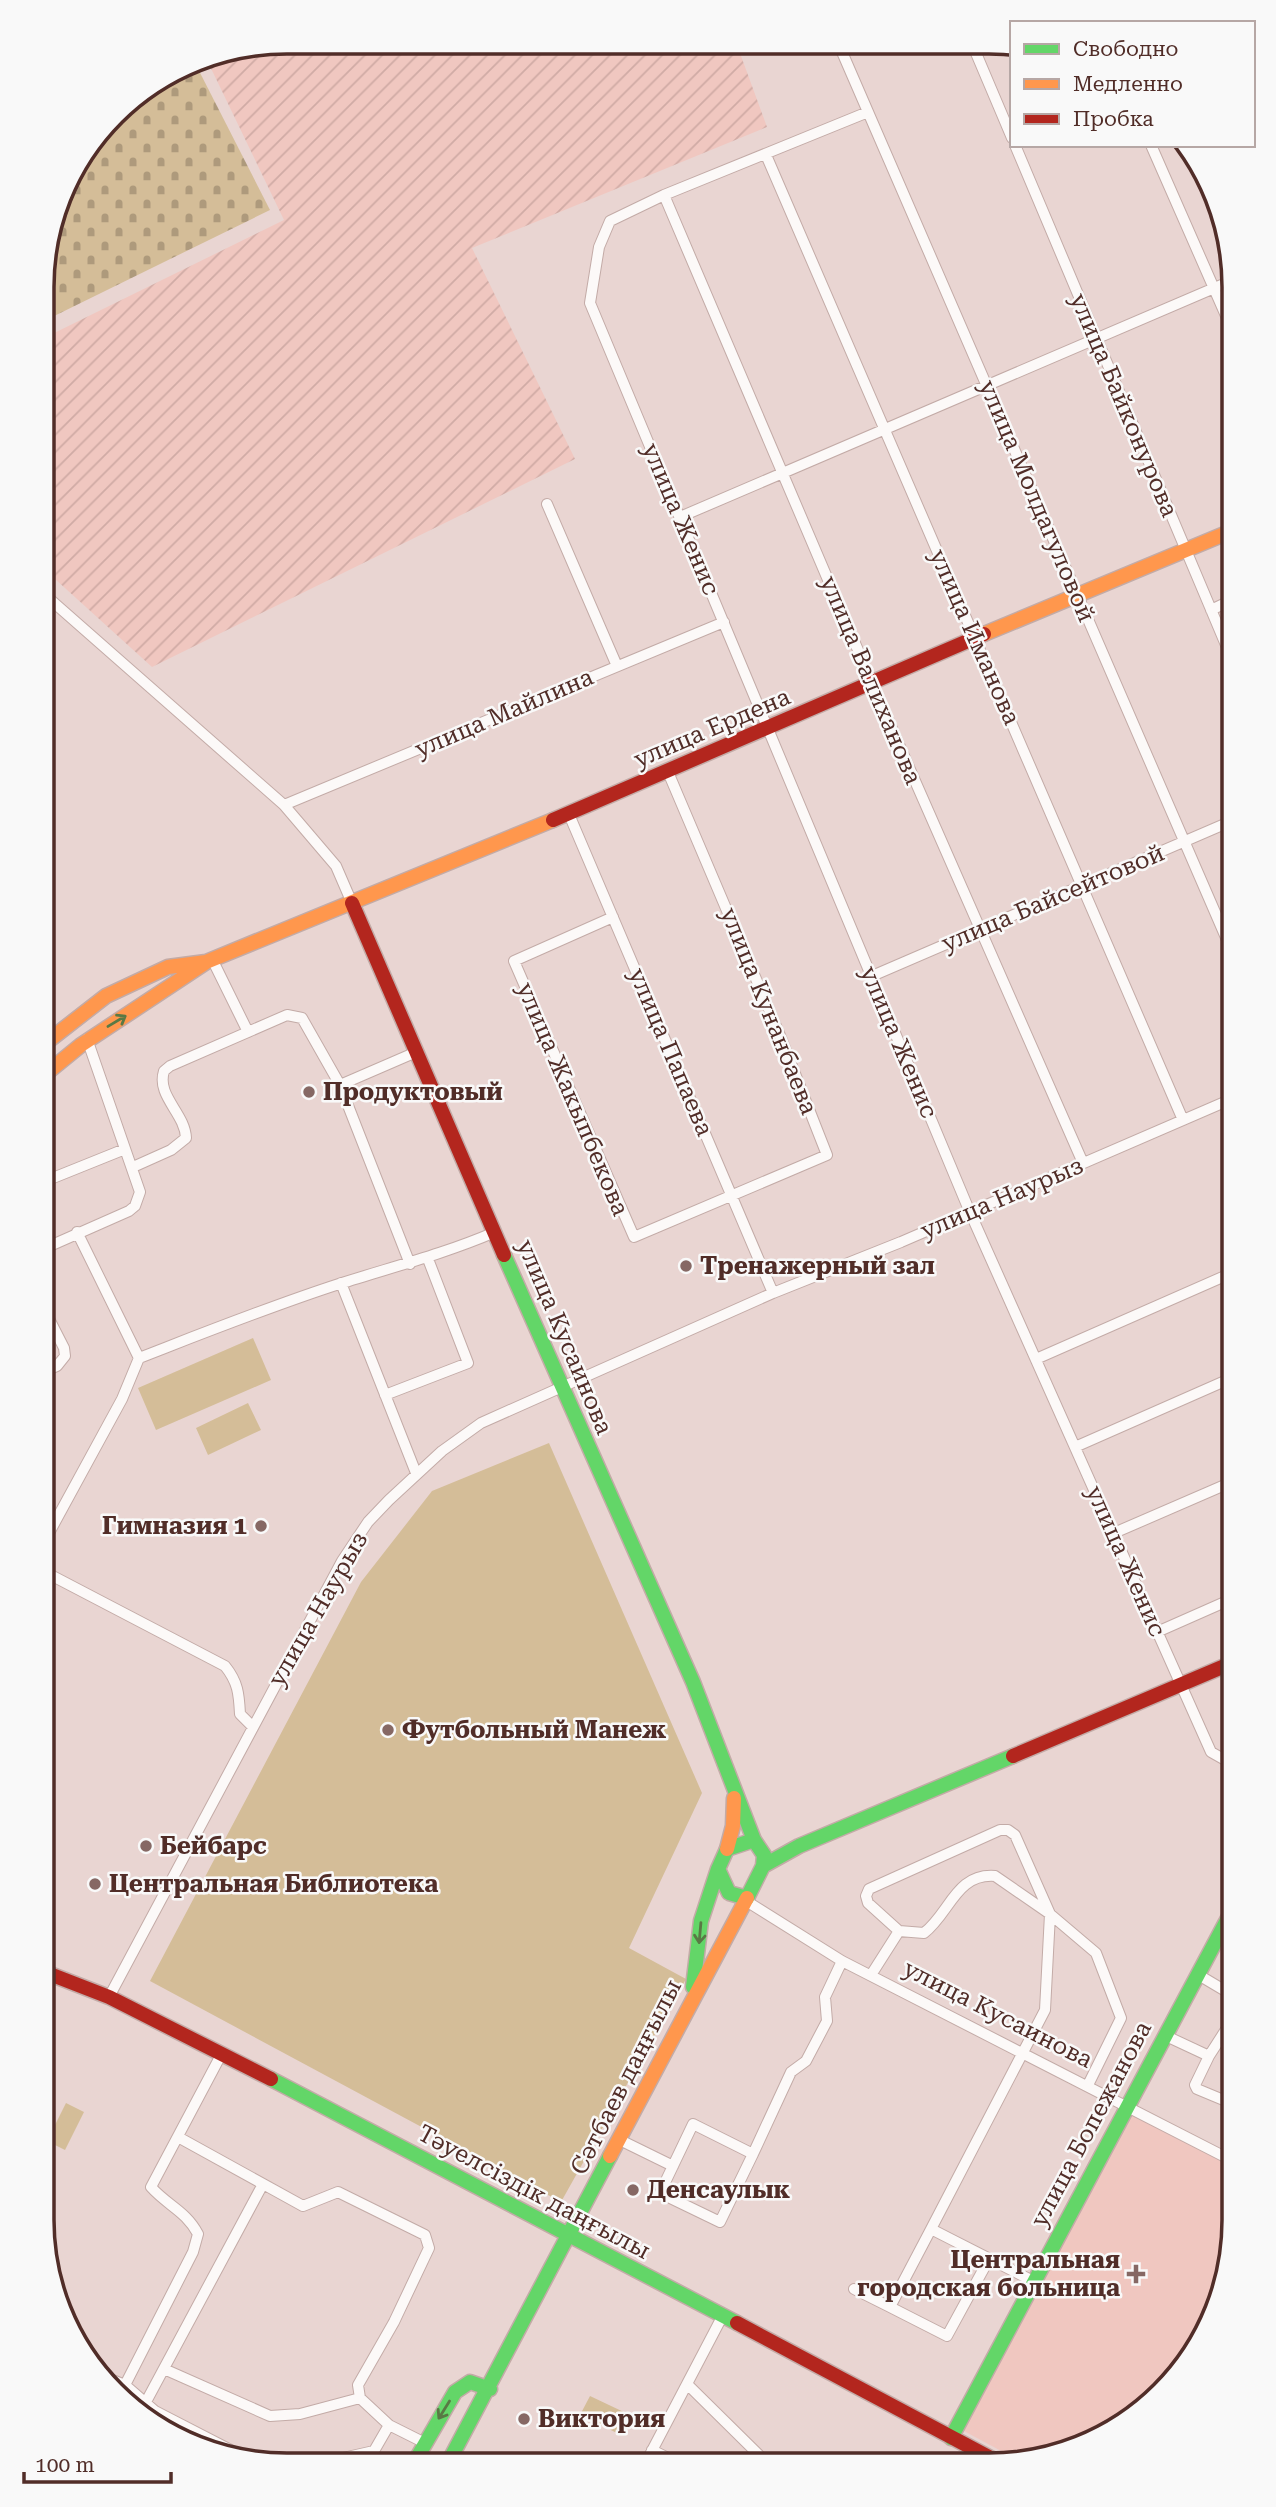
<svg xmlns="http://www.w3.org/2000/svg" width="1276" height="2507" viewBox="0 0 1276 2507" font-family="'Roboto Serif',serif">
<defs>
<pattern id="industrial-furrows" width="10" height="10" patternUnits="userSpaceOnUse" patternTransform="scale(1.75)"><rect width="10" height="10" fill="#f0c7c0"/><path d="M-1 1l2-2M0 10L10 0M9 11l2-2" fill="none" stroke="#d0aba5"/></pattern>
<pattern id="cemetery-stones" width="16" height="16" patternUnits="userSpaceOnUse" patternTransform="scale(1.75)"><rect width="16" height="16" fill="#d4bd98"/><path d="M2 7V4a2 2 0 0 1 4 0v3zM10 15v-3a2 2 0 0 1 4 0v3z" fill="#ae9a7c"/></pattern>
</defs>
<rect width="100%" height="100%" fill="#e9d5d2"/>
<path fill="#f0c7c0" d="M 1132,2112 L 1233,2166 L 1233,2236 L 1215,2313 L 1183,2369 L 1125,2423 L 1067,2452 L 1018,2460 L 964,2431 Z"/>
<path fill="url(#industrial-furrows)" d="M 288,42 L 737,45 L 767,127 L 472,248 L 575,459 L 152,667 L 44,569 L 44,338 L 284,220 L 206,58 Z"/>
<path fill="#d4bd98" d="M 253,1338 L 271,1380 L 156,1430 L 138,1388 Z
M 248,1403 L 261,1430 L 208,1455 L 196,1428 Z
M 549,1443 L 702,1793 L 629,1948 L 686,1979 L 561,2202 L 150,1981 L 361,1582 L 432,1491 Z
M 66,2103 L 84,2112 L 65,2150 L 47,2141 Z
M 590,2396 L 628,2414 L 619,2434 L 580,2415 Z"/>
<path fill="url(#cemetery-stones)" d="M 194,61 L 270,210 L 44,321 L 44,256 L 68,179 L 125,103 Z"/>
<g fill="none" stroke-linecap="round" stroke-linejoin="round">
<defs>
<path id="street" d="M 839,45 L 1234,956
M 973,46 L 1012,138
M 868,112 L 664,195 L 610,221 L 599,247 L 590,303 L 969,1210 L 1211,1752 L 1234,1765
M 1015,145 L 1234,664
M 1151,145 L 1234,334
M 766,155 L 1183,1120
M 664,195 L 872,683 L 1083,1163
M 547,504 L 617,666
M 680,517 L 1233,280
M 44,594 L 284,805 L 336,866 L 352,903
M 1211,610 L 1234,599
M 284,805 L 724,622
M 568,812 L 773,1293
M 613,917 L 514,961 L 634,1237 L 827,1155 L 779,1033 L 668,772
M 212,959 L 248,1032
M 872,976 L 1234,820
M 340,1085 L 410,1264
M 133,1167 L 171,1150 L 186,1138 C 185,1113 156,1096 164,1071 L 170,1066 L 287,1015 L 302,1018 L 340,1085 L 414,1053
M 43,1182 L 125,1149
M 77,1232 L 139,1358
M 43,1237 L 49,1245
M 43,1249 L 129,1211 L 135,1206 L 140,1192 L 87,1039
M 341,1283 L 416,1473
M 1036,1359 L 1234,1272
M 43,1372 L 57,1366 L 65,1356 L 64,1348 L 43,1307
M 385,1395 L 468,1363 L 428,1259
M 1075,1447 L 1234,1377
M 1114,1533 L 1234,1481
M 43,1544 L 122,1399 L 139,1358 C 206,1332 271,1306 339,1284 C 392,1267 444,1254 495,1232
M 43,1571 L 225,1666 C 238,1682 239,1694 240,1714 L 252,1726
M 43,1630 L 43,1617
M 1157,1632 L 1234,1598
M 747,1898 L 751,1904 L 842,1961 L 1233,2161
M 899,1931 L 924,1933 C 950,1913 956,1873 995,1876 L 1050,1914 L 1045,2010 L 931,2229 L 1033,2281
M 1197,1974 L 1234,1996
M 871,1975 L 899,1931 L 868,1903 L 866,1896 L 869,1889 L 1000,1830 L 1008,1830 L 1015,1835 L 1050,1914 L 1096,1953 L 1121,2018 L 1088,2085
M 109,1997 L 342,1561 L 368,1522 L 389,1500 L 442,1451 L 481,1423 L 773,1293 L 901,1242 L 1234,1098
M 1164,2035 L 1209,2056
M 1233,2104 L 1197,2089 L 1195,2085 L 1209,2056 L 1234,2017
M 693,2124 L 753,2154 L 720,2222 L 660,2193 Z
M 178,2137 L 303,2206 L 338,2192 L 425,2235 L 429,2248 L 394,2322 L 358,2385 L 360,2398 L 389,2425 L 425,2443
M 620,2140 L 673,2166
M 753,2154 L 791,2072 L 806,2061 L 827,2021 L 825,1997 L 842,1961
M 854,2289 L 890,2307 L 931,2229
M 890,2307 L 947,2336 L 989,2259
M 164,2369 L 270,2416 L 300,2414 L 360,2398
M 108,2378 L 125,2385 L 193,2252 L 198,2234 C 186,2211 168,2206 151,2187 L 221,2055
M 687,2384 L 768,2464
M 125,2385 L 155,2411 L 256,2463
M 140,2413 L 263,2184
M 652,2450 L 680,2464
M 321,2463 L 374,2451 L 389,2425
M 645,2464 L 722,2317"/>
<path id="fast" d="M 504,1255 L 693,1682 L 754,1840
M 763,1866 L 764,1855 L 754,1840 L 727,1849 L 718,1869 L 729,1893 L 747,1898 L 763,1866 L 799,1846 L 1013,1756
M 693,1987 L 701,1921 L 718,1869
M 271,2079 L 737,2323
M 951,2438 L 1234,1907
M 414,2463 L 455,2392 L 470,2382 L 490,2389
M 448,2463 L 610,2156"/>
<path id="slow" d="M 984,634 L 1234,530
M 43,1045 L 106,996 L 168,967 L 206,962 L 553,820
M 43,1076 L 81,1045 L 205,963
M 727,1849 L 733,1826 L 734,1798
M 610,2156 L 747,1898"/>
<path id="jam" d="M 553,820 L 984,634
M 352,903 L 504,1255
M 1013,1756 L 1234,1662
M 42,1971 L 109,1997 L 271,2079
M 737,2323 L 1000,2463"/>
</defs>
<use href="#street" stroke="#c3aba7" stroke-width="12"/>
<use href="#fast" stroke="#c3aba7" stroke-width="17"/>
<use href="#slow" stroke="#c3aba7" stroke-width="17"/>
<use href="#jam" stroke="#c3aba7" stroke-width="17"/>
<use href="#street" stroke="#fcf9f8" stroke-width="10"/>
<use href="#fast" stroke="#63d668" stroke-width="14"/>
<use href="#slow" stroke="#ff974d" stroke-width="14"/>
<use href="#jam" stroke="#b3261e" stroke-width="14"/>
</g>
<defs><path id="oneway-shaft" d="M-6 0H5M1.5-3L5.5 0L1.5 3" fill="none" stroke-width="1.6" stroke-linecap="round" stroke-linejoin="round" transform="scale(1.75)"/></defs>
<g stroke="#597945">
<use href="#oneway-shaft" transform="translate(117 1021) rotate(-31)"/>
<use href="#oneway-shaft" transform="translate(700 1933) rotate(95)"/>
<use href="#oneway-shaft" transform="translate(444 2410) rotate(122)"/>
</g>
<g fill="#866864" stroke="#f9f9f9" stroke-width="2.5">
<circle cx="309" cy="1092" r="7"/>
<circle cx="686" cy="1266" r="7"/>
<circle cx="261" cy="1526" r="7"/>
<circle cx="388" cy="1730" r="7"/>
<circle cx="146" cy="1846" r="7"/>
<circle cx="95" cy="1884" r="7"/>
<circle cx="633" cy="2190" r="7"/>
<path d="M1132.5 2263.5h7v7h7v7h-7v7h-7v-7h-7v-7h7z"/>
<circle cx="524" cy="2419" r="7"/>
</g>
<g text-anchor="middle" stroke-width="5" stroke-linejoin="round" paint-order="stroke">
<g font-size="24" fill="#512d28" stroke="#f9f9f9">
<text transform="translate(1124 405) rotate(67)" y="8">улица Байконурова</text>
<text transform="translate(1037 501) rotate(67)" y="8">улица Молдагуловой</text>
<text transform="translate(681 519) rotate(67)" y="8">улица Женис</text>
<text transform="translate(975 637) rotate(66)" y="8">улица Иманова</text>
<text transform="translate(871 680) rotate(67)" y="8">улица Валиханова</text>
<text transform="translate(504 713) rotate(-23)" y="8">улица Майлина</text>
<text transform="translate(712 728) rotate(-23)" y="8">улица Ердена</text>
<text transform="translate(1053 898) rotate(-23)" y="8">улица Байсейтовой</text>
<text transform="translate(769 1011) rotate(68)" y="8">улица Кунанбаева</text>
<text transform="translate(899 1042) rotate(67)" y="8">улица Женис</text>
<text transform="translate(671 1052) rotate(67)" y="8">улица Папаева</text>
<text transform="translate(573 1099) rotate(67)" y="8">улица Жакыпбекова</text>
<text transform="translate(1002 1198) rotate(-23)" y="8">улица Наурыз</text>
<text transform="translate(565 1337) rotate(67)" y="8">улица Кусаинова</text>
<text transform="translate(1126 1561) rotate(66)" y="8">улица Женис</text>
<text transform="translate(318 1609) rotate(-60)" y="8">улица Наурыз</text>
<text transform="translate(998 2014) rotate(27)" y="8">улица Кусаинова</text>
<text transform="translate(626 2077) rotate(-63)" y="8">Сәтбаев даңғылы</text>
<text transform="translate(1091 2124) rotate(-62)" y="8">улица Бопежанова</text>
<text transform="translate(534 2192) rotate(28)" y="8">Тәуелсіздік даңғылы</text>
</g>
<g font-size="24" font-weight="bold" fill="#512d28" stroke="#f9f9f9" text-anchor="start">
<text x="323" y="1100">Продуктовый</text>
<text x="700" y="1274">Тренажерный зал</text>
<text x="247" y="1534" text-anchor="end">Гимназия 1</text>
<text x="402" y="1738">Футбольный Манеж</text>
<text x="160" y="1854">Бейбарс</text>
<text x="109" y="1892">Центральная Библиотека</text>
<text x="647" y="2198">Денсаулык</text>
<text x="1120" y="2268" text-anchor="end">Центральная<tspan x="1120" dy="28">городская больница</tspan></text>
<text x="538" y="2427">Виктория</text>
</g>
</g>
<path d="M0 0H1276V2507H0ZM287 54H989A233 233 0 0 1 1222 287V2220A233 233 0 0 1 989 2453H287A233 233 0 0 1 54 2220V287A233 233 0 0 1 287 54Z" fill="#f9f9f9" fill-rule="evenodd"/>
<path fill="none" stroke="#512d28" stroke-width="3.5" d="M287 54H989A233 233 0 0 1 1222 287V2220A233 233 0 0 1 989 2453H287A233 233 0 0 1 54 2220V287A233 233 0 0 1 287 54Z"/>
<rect x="1010" y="21" width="245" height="126" fill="#f9f9f9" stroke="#b6a7a5" stroke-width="2"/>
<rect x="1024" y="44" width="35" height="10" fill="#63d668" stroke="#b6a7a5" stroke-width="2"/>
<text x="1073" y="56" font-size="21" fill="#512d28">Свободно</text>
<rect x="1024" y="79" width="35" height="10" fill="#ff974d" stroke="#b6a7a5" stroke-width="2"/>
<text x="1073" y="91" font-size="21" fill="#512d28">Медленно</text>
<rect x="1024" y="114" width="35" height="10" fill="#b3261e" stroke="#b6a7a5" stroke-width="2"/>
<text x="1073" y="126" font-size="21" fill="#512d28">Пробка</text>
<path d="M24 2472v10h147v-10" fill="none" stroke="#512d28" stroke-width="3.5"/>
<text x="35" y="2472" font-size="21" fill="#512d28" stroke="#f9f9f9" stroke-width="5" paint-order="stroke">100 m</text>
</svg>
